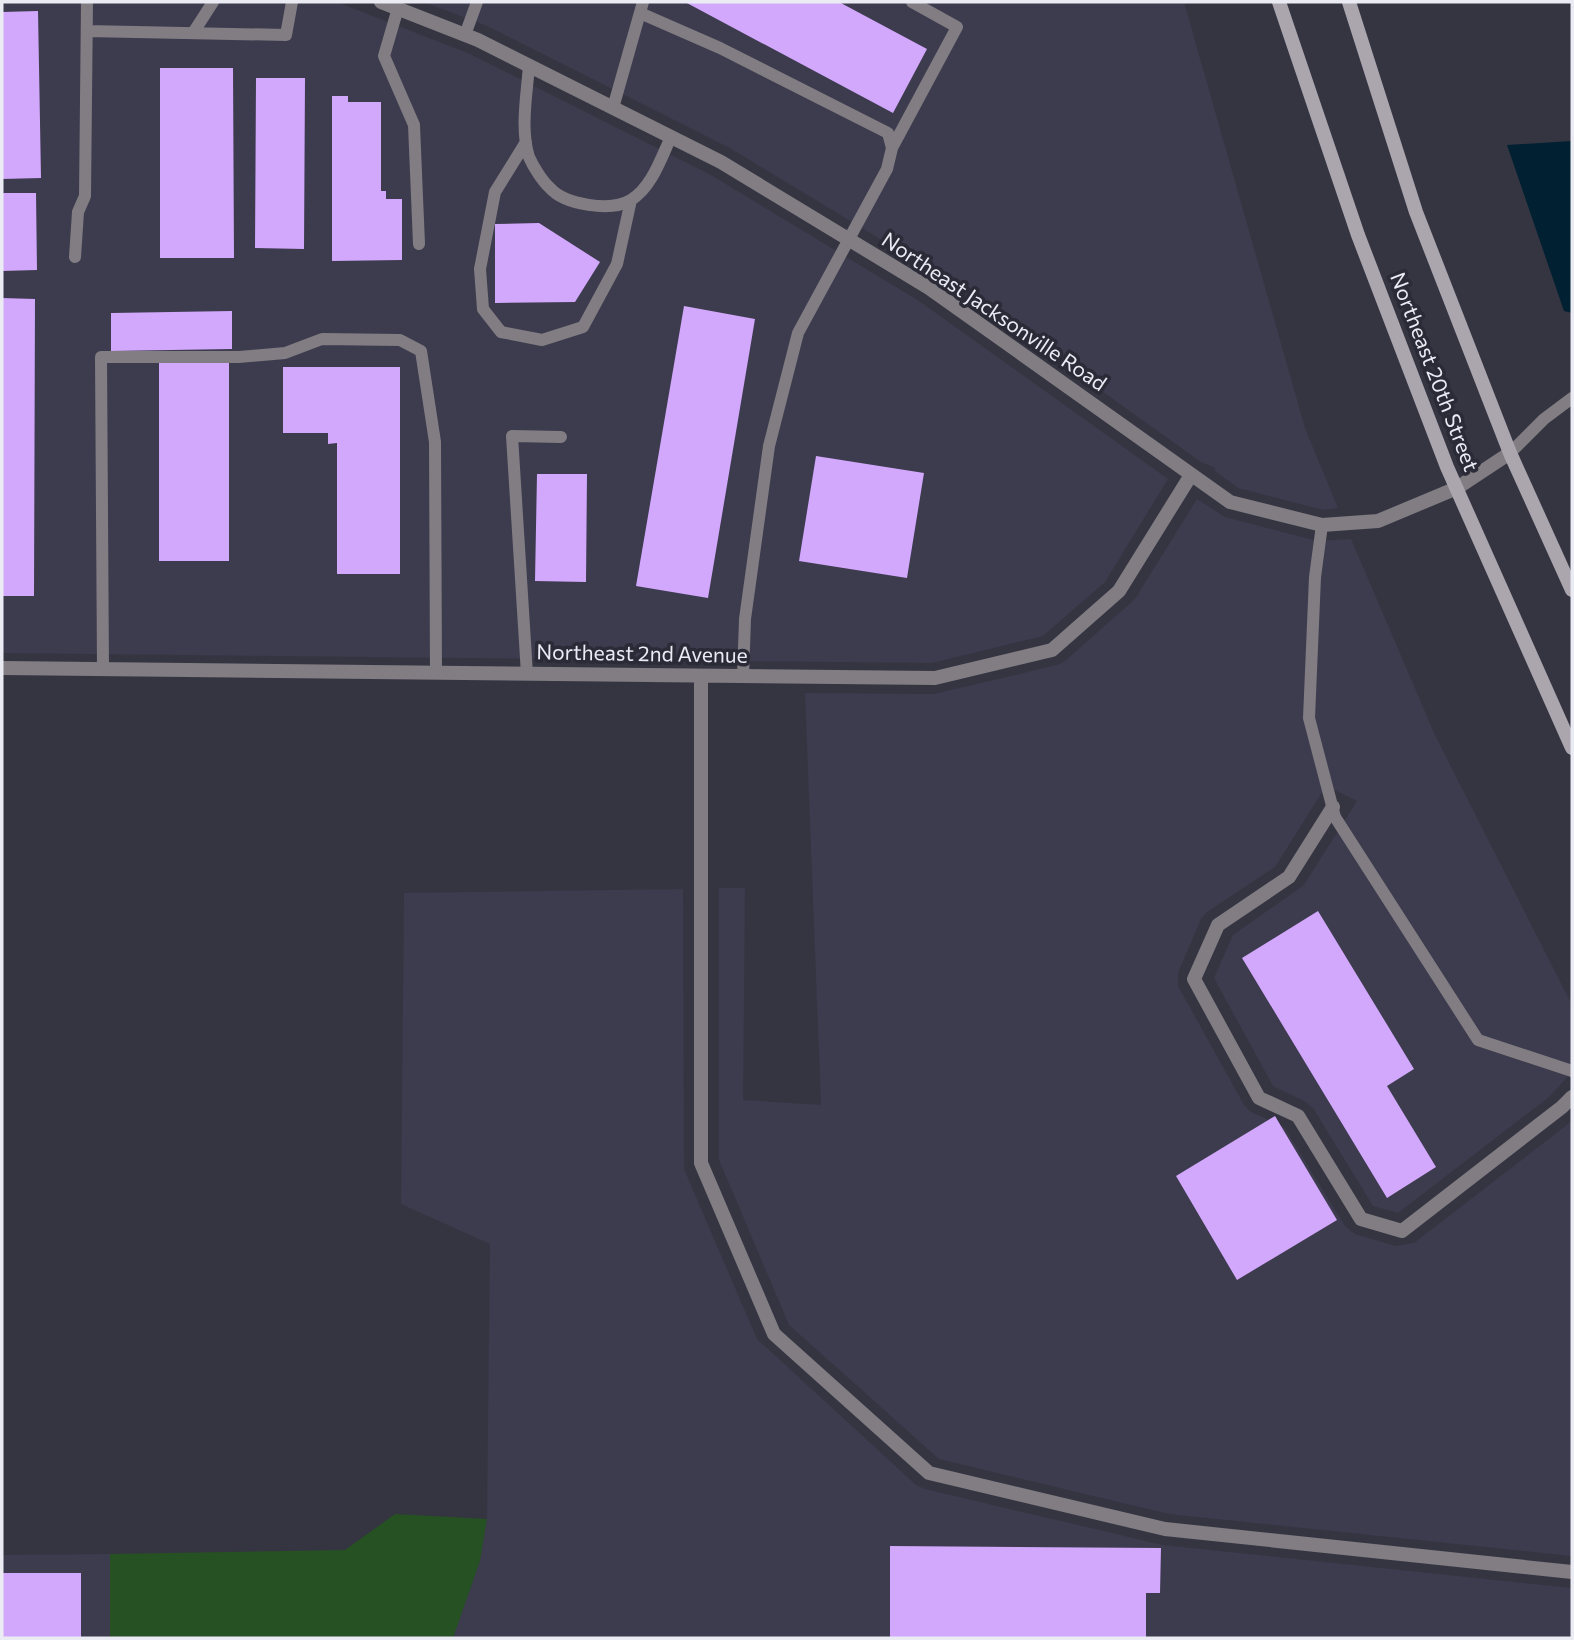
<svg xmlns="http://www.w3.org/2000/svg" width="1574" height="1640" viewBox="0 0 1574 1640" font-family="Commissioner,sans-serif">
<rect width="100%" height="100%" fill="#353542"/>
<path fill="#3d3b4e" d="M 2,2 L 337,2 L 470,54 L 711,175 L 919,301 L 1168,479 L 1105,582 L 1043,636 L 932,663 L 2,653 Z
M 424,2 L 1184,2 L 1305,428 L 1338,508 L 1324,510 L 1238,488 L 1215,471 L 1215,468 L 1201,462 L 941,276 L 730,148 L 487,26 Z
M 1197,499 L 1225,517 L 1317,541 L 1351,539 L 1435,735 L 1572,1005 L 1572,1072 L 1549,1097 L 1398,1213 L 1373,1206 L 1313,1108 L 1306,1102 L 1273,1086 L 1214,978 L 1233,935 L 1304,885 L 1357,801 L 1326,786 L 1275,867 L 1207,912 L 1201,919 L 1178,973 L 1178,986 L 1244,1105 L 1251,1112 L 1284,1127 L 1345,1226 L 1355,1234 L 1396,1246 L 1414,1243 L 1572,1121 L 1572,1556 L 1169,1514 L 939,1459 L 789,1325 L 719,1160 L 719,888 L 745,888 L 743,1100 L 821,1105 L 805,693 L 934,694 L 1057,665 L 1065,661 L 1135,599 Z
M 683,889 L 684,1169 L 757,1339 L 916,1485 L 925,1489 L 1163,1545 L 1572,1588 L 1572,1638 L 453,1638 L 487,1519 L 490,1244 L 401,1204 L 404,893 Z
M 110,1554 L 110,1638 L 2,1638 L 2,1555 Z"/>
<path fill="#265122" d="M 395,1514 L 487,1519 L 480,1561 L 453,1638 L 110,1638 L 110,1554 L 345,1550 Z"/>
<path fill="#012031" d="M 1572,141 L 1572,313 L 1564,311 L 1507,145 Z"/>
<path fill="#d2a8fc" d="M 685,2 L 839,2 L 927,49 L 893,113 Z
M 38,11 L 41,178 L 2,179 L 2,12 Z
M 160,68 L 233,68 L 234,258 L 160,258 Z
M 256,78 L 305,78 L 304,249 L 255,248 Z
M 332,96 L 348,96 L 348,102 L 381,102 L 381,191 L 386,191 L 386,199 L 402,199 L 402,260 L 332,261 Z
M 2,193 L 36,193 L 37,270 L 2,271 Z
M 539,223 L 600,262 L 575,302 L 495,303 L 495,224 Z
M 2,298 L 35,299 L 34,596 L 2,596 Z
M 684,306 L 755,319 L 708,598 L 636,586 Z
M 232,311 L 232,349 L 111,351 L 111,313 Z
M 159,363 L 229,363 L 229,561 L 159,561 Z
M 283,367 L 400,367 L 400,574 L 337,574 L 337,443 L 328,444 L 328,433 L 283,433 Z
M 816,456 L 924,473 L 907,578 L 799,561 Z
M 537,474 L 587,474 L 586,582 L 535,581 Z
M 1318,911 L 1414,1069 L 1387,1086 L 1436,1167 L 1387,1198 L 1242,958 Z
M 1275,1116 L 1337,1220 L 1237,1280 L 1176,1176 Z
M 890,1546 L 1161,1548 L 1160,1593 L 1146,1593 L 1146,1638 L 890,1638 Z
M 2,1573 L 81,1573 L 81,1638 L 2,1638 Z"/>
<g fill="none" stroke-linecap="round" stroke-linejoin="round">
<path stroke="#817d83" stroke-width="12" d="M 398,8 L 384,56 L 414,125 L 419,244
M 640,13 L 720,48 L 888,133 L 892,148 L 887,169 L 798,333 L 769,446 L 745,619 L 743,677
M 87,31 L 286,35 L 292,2
M 193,33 L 213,2
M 465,35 L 477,2
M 529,65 C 527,94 520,129 529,157 C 533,166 542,181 550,188 C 565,205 611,212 631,200 C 652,187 661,158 671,137
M 613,108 L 643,2
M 526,142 L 495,192 L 480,269 L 483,309 L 501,332 L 542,340 L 583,327 L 617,264 L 631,200
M 892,148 L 957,27 L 912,2
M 75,257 L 78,212 L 85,196 L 87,2
M 1510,453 L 1544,419 L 1572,398
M 1322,525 L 1315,577 L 1309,718 L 1335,817 L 1478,1040 L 1572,1071
M 103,669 L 101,357 L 239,357 L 285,353 L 322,339 L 400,340 L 421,351 L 435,442 L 436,673
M 527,674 L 512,436 L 561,437"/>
<path stroke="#817d83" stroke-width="14" d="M 2,668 L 935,678 L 1052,650 L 1119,591 L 1191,475
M 701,676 L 701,1163 L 774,1334 L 929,1473 L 1165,1529 L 1572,1572
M 1333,807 L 1289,877 L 1218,925 L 1194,979 L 1259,1098 L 1298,1116 L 1361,1219 L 1402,1231 L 1562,1107 L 1572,1097"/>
<path stroke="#817d83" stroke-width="14" d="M 381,2 L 478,40 L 721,162 L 929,288 L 1230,502 L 1322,525 L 1378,521 L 1457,488 L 1510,453"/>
<path stroke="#aba5ae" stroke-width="14" d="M 1279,2 L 1358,235 L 1447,467 L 1572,748
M 1349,2 L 1416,212 L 1510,453 L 1572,590"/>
</g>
<g text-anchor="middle" stroke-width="7" stroke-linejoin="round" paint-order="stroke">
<g font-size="21" fill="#ebebf4" stroke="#2b2a37">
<text transform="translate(994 312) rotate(34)" y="7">Northeast Jacksonville Road</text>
<text transform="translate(1434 372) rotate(69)" y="7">Northeast 20th Street</text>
<text transform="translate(642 654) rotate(1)" y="7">Northeast 2nd Avenue</text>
</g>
</g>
<rect width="1574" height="1640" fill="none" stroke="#ebebf4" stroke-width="7"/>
</svg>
